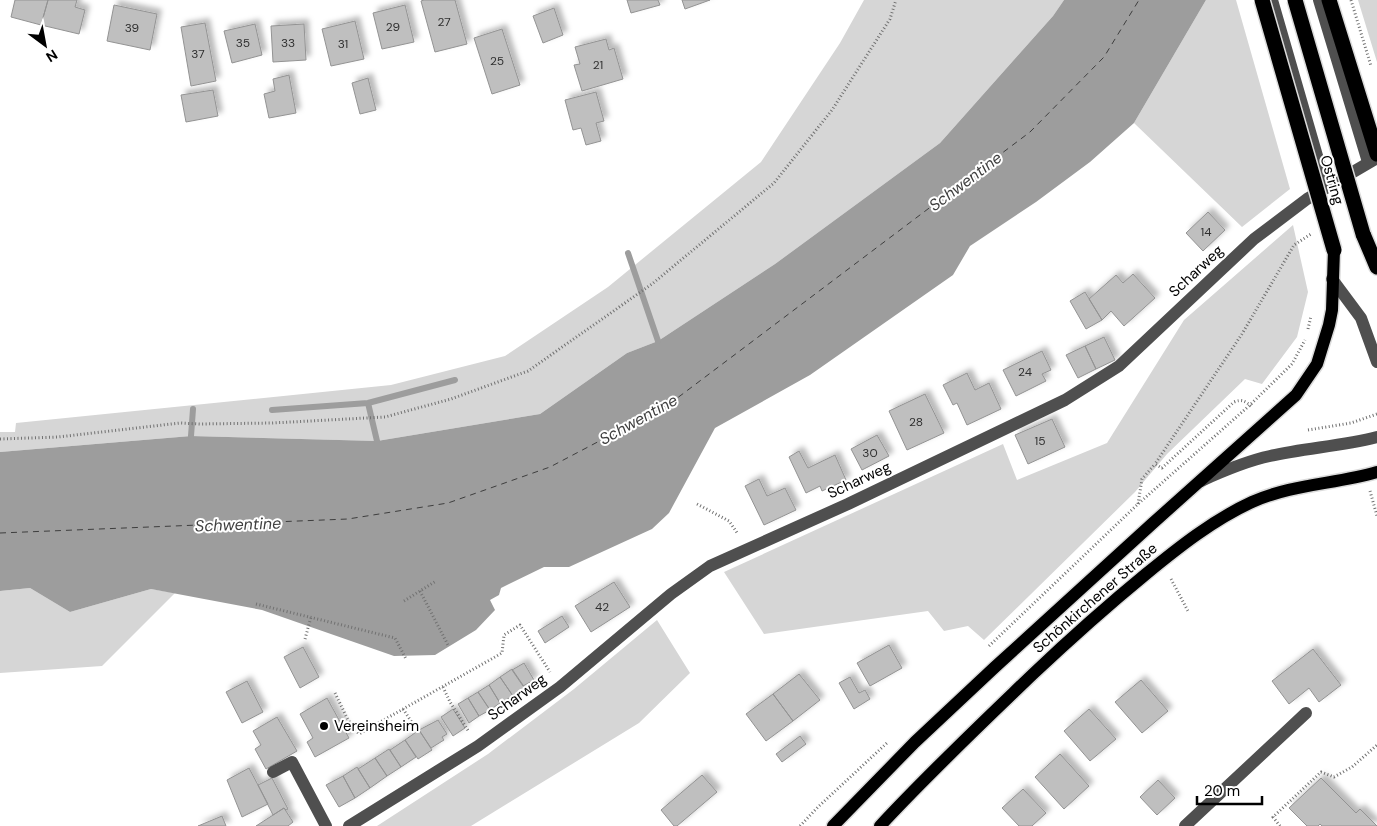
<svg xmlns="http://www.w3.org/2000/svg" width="1377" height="826" viewBox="0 0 1377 826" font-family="'DM Sans',sans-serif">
<defs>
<filter id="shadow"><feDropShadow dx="4.5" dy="-4.5" stdDeviation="2.5" flood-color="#0004"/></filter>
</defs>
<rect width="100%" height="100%" fill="#fff"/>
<path fill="#d6d6d6" d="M 864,0 L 1064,0 L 1053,16 L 940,143 L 775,264 L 658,341 L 627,353 L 540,414 L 377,441 L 191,436 L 0,452 L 0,432 L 15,432 L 16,423 L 391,385 L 505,356 L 608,287 L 761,162 L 840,43 Z
M 1206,0 L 1236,0 L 1290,189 L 1242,227 L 1134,123 Z
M 1358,0 L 1377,0 L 1377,62 Z
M 1293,225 L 1308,292 L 1297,337 L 1262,384 L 1245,379 L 1167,454 L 1135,492 L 984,640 L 968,626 L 944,631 L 928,611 L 764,634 L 724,572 L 1003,444 L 1017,480 L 1107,443 L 1184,320 Z
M 30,588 L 70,612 L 151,589 L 175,593 L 102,666 L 0,673 L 0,591 Z
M 657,620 L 690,673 L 639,723 L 471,826 L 377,826 L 488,754 L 574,689 Z"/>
<path fill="#9d9d9d" d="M 1064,0 L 1206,0 L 1134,123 L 1090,162 L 1036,202 L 970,246 L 953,275 L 810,375 L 715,428 L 669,513 L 652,529 L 569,567 L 544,567 L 501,588 L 499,595 L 490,600 L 495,610 L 476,630 L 435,655 L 394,656 L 262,610 L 151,589 L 70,612 L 30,588 L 0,591 L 0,452 L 191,436 L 377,441 L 540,414 L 627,353 L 658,341 L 775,264 L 940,143 L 1053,16 Z"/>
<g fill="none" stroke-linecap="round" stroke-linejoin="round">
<path stroke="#9d9d9d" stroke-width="6" d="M 628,253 L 658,341
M 368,403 L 377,441
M 272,410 L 368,403 L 455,380
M 191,436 L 193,409"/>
<path stroke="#3e3e3e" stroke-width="1" stroke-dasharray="6 5" stroke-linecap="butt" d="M 0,533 L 348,519 L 448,503 L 550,467 L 668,405 L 1030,132 L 1104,57 L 1139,0"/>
</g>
<path fill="#bfbfbf" stroke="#939393" filter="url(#shadow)" d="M 15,0 L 48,0 L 41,25 L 11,17 Z
M 48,0 L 77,0 L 75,7 L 85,10 L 79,34 L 41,25 Z
M 424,0 L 455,0 L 467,44 L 435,52 L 421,1 Z
M 627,0 L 658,0 L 660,5 L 631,13 Z
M 682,0 L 710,0 L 685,9 Z
M 114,5 L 157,14 L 150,50 L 107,41 Z
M 405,5 L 414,42 L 382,49 L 373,13 Z
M 554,8 L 563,35 L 543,43 L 533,16 Z
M 355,21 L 364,59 L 331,66 L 322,29 Z
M 205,23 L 216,81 L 191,86 L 181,27 Z
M 255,24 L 262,55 L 232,63 L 224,31 Z
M 304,24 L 306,60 L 273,62 L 271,26 Z
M 502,29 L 520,85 L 492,94 L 474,38 Z
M 606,39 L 609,50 L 614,48 L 623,79 L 582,91 L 574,65 L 580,64 L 575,47 Z
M 289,75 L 296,113 L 269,118 L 264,94 L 275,91 L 273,79 Z
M 368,78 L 376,110 L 360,114 L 352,83 Z
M 213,90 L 218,116 L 186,122 L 181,95 Z
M 596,92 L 604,121 L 596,123 L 601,141 L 586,145 L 581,128 L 573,130 L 565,100 Z
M 1208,212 L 1225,230 L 1203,251 L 1186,233 Z
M 1133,274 L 1155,298 L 1124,326 L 1111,311 L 1102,320 L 1089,299 L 1116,275 L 1123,283 Z
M 1085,292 L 1102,320 L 1086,329 L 1070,301 Z
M 1104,337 L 1115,360 L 1096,369 L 1085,346 Z
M 1085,346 L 1096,369 L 1078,378 L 1066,355 Z
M 1042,351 L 1051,370 L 1042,374 L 1046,381 L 1016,396 L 1003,370 Z
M 967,373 L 975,390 L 989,383 L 1001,409 L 967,425 L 957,403 L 953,405 L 943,385 Z
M 925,394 L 944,433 L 907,450 L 889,411 Z
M 1052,419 L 1065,447 L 1028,464 L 1015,435 Z
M 877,435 L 889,456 L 862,470 L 851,449 Z
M 799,451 L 808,468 L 835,455 L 846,480 L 822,491 L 820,486 L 806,493 L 789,457 Z
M 759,479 L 767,496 L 785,488 L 796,510 L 764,525 L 745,486 Z
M 614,582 L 630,607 L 591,632 L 575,606 Z
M 562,616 L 569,627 L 545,643 L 538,631 Z
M 889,645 L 902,668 L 870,686 L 857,663 Z
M 303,647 L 319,677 L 300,688 L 284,657 Z
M 1313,649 L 1341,685 L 1319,702 L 1309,688 L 1289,704 L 1272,681 Z
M 524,663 L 534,680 L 523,686 L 512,670 Z
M 512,669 L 525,688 L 513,696 L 500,677 Z
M 799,674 L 820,700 L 793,721 L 773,694 Z
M 500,677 L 513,696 L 500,703 L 489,685 Z
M 850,677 L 859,693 L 865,690 L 870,699 L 854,709 L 839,683 Z
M 1141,680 L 1168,711 L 1142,733 L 1115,702 Z
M 247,681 L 263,712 L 242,723 L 226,692 Z
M 489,685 L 500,703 L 490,710 L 478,692 Z
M 478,692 L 490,710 L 479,716 L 468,698 Z
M 773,694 L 793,721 L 766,741 L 746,714 Z
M 327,698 L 349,738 L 315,757 L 307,742 L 313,738 L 300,714 Z
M 468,698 L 479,716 L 469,723 L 458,704 Z
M 453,709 L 465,728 L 453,736 L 441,717 Z
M 1089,709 L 1116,739 L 1090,761 L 1064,731 Z
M 277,717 L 297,751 L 266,769 L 255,749 L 261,745 L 253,731 Z
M 438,720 L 447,734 L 442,737 L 444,740 L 431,748 L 419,730 Z
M 419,730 L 432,750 L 418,759 L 405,740 Z
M 800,736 L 806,744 L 782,762 L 776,754 Z
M 405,740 L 416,757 L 401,767 L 390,750 Z
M 389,749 L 401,767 L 387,776 L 375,758 Z
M 1060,754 L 1089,786 L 1064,809 L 1035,777 Z
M 375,758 L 387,776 L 370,788 L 358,769 Z
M 357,767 L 370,788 L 355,798 L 343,776 Z
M 249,768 L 268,804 L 242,817 L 227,780 Z
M 702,775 L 717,792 L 677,826 L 674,826 L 661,810 Z
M 343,776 L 355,798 L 339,807 L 326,785 Z
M 272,778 L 288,809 L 286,810 L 284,808 L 273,815 L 258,785 Z
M 1321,778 L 1356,813 L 1360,809 L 1377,826 L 1322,826 L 1320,824 L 1318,826 L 1307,826 L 1289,808 Z
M 1158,780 L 1175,798 L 1157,815 L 1140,797 Z
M 1023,789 L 1046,813 L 1032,826 L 1019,826 L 1002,808 Z
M 284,808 L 293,822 L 288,826 L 256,826 Z
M 222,816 L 226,826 L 198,826 Z"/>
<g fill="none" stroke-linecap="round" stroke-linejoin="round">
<defs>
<path id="major" d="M 833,826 L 915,742 L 995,667 L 1153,523 L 1296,395 L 1317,364 L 1329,325 L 1332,310 L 1334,250
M 880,826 C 929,773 981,724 1033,674 C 1070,639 1107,606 1146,574 C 1179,547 1213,520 1252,502 C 1292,484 1336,484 1377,472"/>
<path id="highway" d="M 1329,0 L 1377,154
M 1363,234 L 1377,267"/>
</defs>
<use href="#major" stroke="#dbdbdb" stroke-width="15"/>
<use href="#highway" stroke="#dbdbdb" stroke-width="18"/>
<path stroke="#717171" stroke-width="3" stroke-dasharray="1 2.5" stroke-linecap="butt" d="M 1351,0 L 1371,66
M 1308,329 L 1311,316
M 1251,406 C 1245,401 1242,399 1234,402 L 1162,468 L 1155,464 L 1242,334 L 1294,245 L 1311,234
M 1308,430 L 1351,423 L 1377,414
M 0,439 L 58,437 L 180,423 L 200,424 L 272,423 L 385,417 L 451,399 L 528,371 L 652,284 L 774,183 L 832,110 L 890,19 L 896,0
M 1370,491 L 1377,516
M 697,504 L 729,521 L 738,534
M 1138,504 L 1142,479 L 1155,464
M 1171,579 L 1189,613
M 420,591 L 449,647
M 404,601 L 436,581
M 256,604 L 395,638 L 406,659
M 305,639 L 311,617
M 989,646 L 1138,504 L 1250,405 L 1292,364 L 1305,340
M 443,687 L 450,702 L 469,732
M 335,693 L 348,720 L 359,734 L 502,653 L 504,635 L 520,625 L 550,672
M 403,709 L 417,730
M 800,826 L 818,807 L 888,742
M 1280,826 L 1273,817 L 1321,772 L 1334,777 L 1352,767 L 1377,745"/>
<path stroke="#4f4f4f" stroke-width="12" d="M 1272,0 L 1326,187
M 1319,0 L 1368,162
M 1332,279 L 1361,318 L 1377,362
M 1201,481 C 1223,471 1246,461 1270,456 C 1305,448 1342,446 1377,437
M 273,772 L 292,762 L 326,826
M 349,826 L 478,746 L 560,687 L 671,594 L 710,566 L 848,504 L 1065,400 L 1119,366 L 1254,239 L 1307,199 L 1377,158
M 1185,826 L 1306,713"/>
<use href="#major" stroke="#000" stroke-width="12"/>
<use href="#highway" stroke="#000" stroke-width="15"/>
<defs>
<path id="highway-bridge" d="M 1262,0 L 1334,250
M 1295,0 L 1363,234"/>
</defs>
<use href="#highway-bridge" stroke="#dbdbdb" stroke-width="18" stroke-linecap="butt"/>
<use href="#highway-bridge" stroke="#000" stroke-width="15"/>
</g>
<circle fill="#000" stroke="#fff" stroke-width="2" cx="324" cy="726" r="5"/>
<g text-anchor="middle" stroke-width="4" stroke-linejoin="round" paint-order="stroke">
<g font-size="12" fill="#303030">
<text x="444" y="26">27</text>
<text x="393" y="31">29</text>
<text x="132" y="32">39</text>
<text x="243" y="47">35</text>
<text x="288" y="47">33</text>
<text x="343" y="48">31</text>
<text x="198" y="58">37</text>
<text x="497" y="65">25</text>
<text x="598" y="69">21</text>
<text x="1206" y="236">14</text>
<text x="1025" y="376">24</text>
<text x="916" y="426">28</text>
<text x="1040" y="445">15</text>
<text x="870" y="457">30</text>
<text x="602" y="611">42</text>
</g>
<g font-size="15" fill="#000" stroke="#fff">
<text transform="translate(1332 180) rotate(74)" y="5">Ostring</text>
<text transform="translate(1196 271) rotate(-43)" y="5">Scharweg</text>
<text transform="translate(859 480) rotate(-25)" y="5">Scharweg</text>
<text transform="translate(1095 598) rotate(-41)" y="5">Schönkirchener Straße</text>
<text transform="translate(517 697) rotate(-36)" y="5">Scharweg</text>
</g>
<g font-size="15" fill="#000" stroke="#fff" text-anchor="start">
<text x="334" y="731">Vereinsheim</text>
</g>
<g font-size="16" font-style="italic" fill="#3e3e3e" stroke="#fff">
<text transform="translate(965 181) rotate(-37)" y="6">Schwentine</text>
<text transform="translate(638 419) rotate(-29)" y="6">Schwentine</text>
<text transform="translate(238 524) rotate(-2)" y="6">Schwentine</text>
</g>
</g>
<g transform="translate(45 45) rotate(148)" stroke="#ffffff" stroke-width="4" paint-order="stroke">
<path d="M0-4L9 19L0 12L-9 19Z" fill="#000000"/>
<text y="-8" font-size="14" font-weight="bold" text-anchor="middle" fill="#000000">N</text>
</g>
<path d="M1197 796v8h65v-8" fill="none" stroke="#000000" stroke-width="2.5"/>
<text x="1204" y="796" font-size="15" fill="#000000" stroke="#ffffff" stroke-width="4" paint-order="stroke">20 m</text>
</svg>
